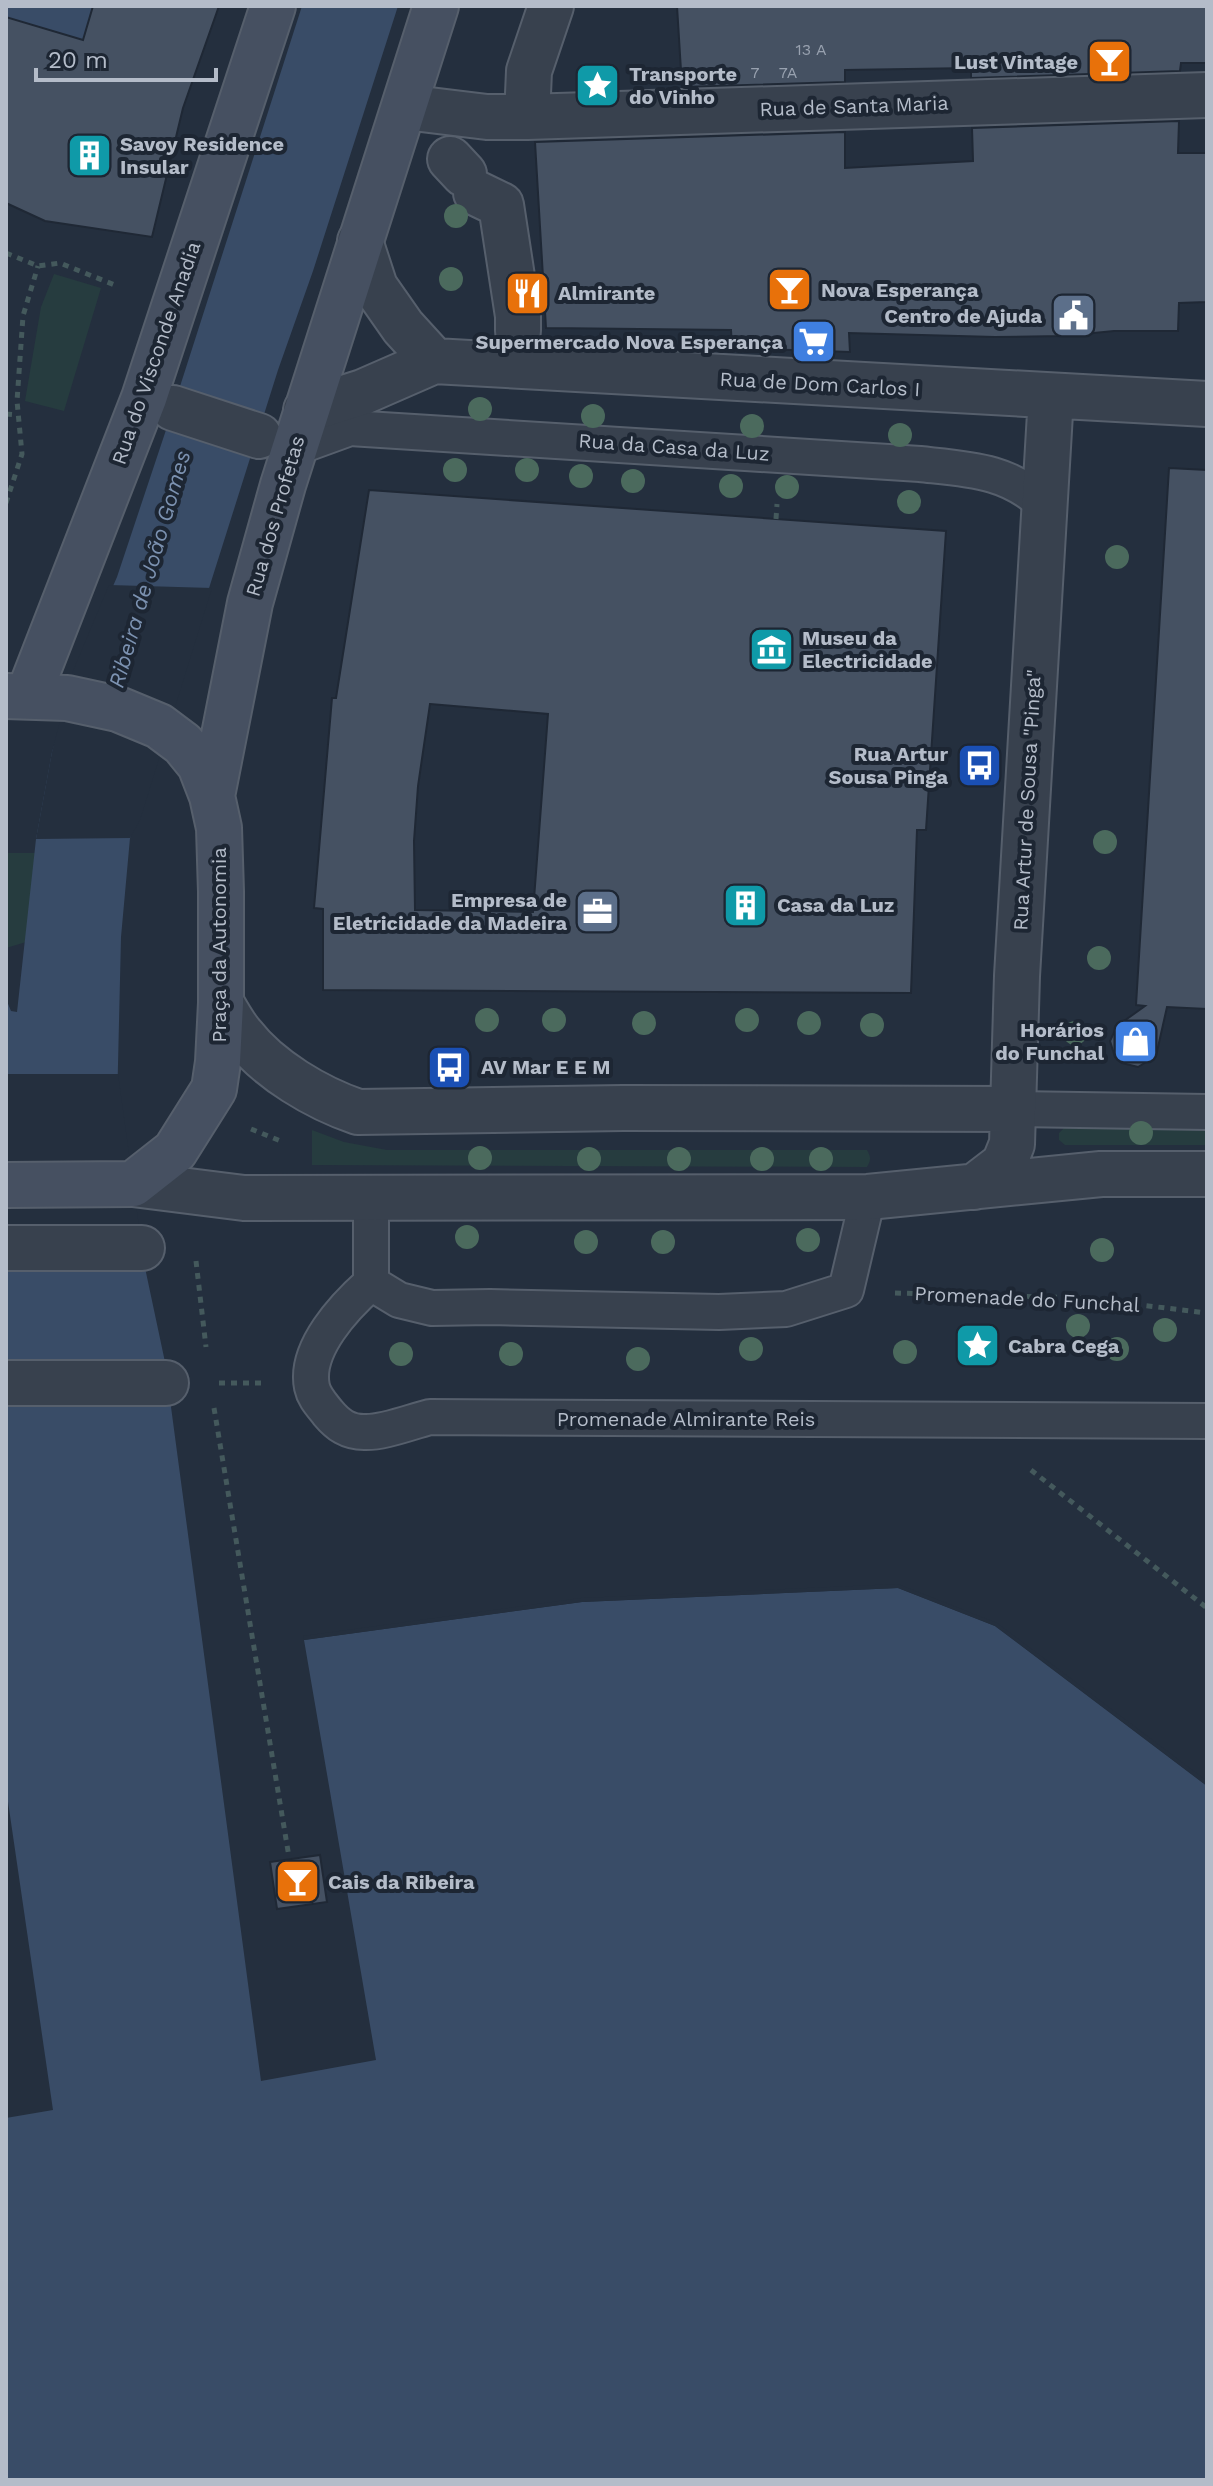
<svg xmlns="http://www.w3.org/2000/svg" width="1213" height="2486" viewBox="0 0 1213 2486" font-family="'Work Sans',sans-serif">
<rect width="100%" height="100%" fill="#242f3e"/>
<path fill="#263c3f" d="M 54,274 L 101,288 L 64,411 L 25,401 L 41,307 Z
M 6,853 L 35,853 L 26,942 L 6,948 Z
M 1064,1128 L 1207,1129 L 1207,1145 L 1065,1145 L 1059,1140 L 1059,1133 Z
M 312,1130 L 344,1142 L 387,1150 L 867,1150 C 871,1157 871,1160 867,1167 L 312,1165 Z"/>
<path fill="#394c67" d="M 6,6 L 93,6 L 83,40 L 6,17 Z
M 302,6 L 398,6 L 313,271 L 278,370 L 130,838 L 121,937 L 117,1107 L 144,1263 L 165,1362 L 261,2081 L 376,2060 L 304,1640 L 582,1602 L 898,1588 L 995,1626 L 1207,1786 L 1207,2480 L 6,2480 L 6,2118 L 53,2110 L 6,1788 L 6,999 L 11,1011 L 17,1012 L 36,839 L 52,752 L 85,650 L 117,577 L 166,430 Z"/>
<path fill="#242f3e" d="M 109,585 L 212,588 L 140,820 L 130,838 L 36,839 L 52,752 L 73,671 Z
M 6,1074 L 118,1074 L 142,1248 L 6,1262 Z
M 898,1584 L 997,1623 L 1207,1781 L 1207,1786 L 995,1626 L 898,1588 L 582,1602 L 304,1640 L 303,1636 L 581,1598 Z"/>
<path fill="#455162" stroke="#1f2835" stroke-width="2" fill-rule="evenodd" d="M 93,6 L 219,6 L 183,108 L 152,237 L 45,221 L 6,203 L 6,17 L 83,40 Z
M 677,6 L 1207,6 L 1207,63 L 1181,63 L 1180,71 L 971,78 L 971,68 L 845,70 L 845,82 L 682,87 Z
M 1179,121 L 1178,153 L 1207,153 L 1207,302 L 1179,303 L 1178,331 L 1114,331 L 1063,336 L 995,337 L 849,333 L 850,352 L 732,348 L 731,330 L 546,328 L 535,142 L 845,132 L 845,168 L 973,161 L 972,128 Z
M 1169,468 L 1207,470 L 1207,1009 L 1167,1007 L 1156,1056 L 1138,1067 L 1122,1063 L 1115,1057 L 1110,1041 L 1117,1026 L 1145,1006 L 1136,1005 Z
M 369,490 L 946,531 L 926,830 L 917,830 L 911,993 L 323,990 L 323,909 L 314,908 L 332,698 L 336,698 ZM 430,704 L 548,714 L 533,912 L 415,910 L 414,841 L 418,786 Z
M 320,1855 L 327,1902 L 277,1909 L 270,1862 Z"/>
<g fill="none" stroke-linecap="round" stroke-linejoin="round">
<defs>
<path id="lane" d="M 295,448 L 350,428 L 920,464 C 967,469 1010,470 1045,506
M 1012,1109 L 1207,1112
M 371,1197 L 371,1283 L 399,1300 L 432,1308 L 490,1307 L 719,1312 L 786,1309 L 846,1290 L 868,1197
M 371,1283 C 345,1306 304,1349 312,1387 C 314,1397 321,1404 328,1413 C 338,1425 348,1432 364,1432 C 383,1433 410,1422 430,1417 L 1207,1421"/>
<path id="street" d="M 405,107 L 487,117 L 527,117 L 1207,95
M 527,117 L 529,71 L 551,6
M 450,159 L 464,174
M 476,193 L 501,205 L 518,316 L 518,331
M 360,241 L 375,287 L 403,327 L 434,361
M 173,408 L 259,436
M 306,410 L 363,392 L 434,361 L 1207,404
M 221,1003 C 228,1014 234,1026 242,1035 C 269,1070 317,1098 358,1112 L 623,1108 L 1012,1109
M 133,1184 L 244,1198 L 868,1197 L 1101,1174 L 1207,1174
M 974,1187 L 1004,1164 L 1012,1144 L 1017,976 L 1051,396
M 6,1248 L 142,1248
M 6,1383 L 166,1383"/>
<path id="secondary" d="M 6,696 L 67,698 L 118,709 L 159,726 L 183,744 L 200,765 L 212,796 L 219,828 L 221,892 L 221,1003 L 218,1062 L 214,1089 L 175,1151 L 133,1184 L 6,1185
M 28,696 L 144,398 L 273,6
M 212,796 L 250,603 L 283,485 L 436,6"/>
</defs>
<use href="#lane" stroke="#565f6c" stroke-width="38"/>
<use href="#street" stroke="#565f6c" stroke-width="48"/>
<use href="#secondary" stroke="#565f6c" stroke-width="48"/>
<path stroke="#44595c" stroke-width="5" stroke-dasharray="6 6" stroke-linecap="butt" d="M 6,253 L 38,266 L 60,263 L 117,286
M 6,414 L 18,415
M 6,503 L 22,454 L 17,401 L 23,316 L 38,266
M 776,519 L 777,504
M 251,1129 L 283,1142
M 196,1261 L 206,1347
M 895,1293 L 1083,1298 L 1207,1313
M 219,1383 L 265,1383
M 214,1408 L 289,1857
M 1031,1470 L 1207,1608"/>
<use href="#lane" stroke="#38414e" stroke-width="34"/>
<use href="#street" stroke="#38414e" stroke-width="44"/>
<use href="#secondary" stroke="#465061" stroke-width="44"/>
</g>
<g fill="#4b6a5d">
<circle cx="456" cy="216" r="12"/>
<circle cx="451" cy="279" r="12"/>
<circle cx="480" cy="409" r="12"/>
<circle cx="593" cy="416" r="12"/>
<circle cx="752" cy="426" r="12"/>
<circle cx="900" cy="435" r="12"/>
<circle cx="455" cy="470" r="12"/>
<circle cx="527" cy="470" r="12"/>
<circle cx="581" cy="476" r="12"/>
<circle cx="633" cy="481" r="12"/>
<circle cx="731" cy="486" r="12"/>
<circle cx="787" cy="487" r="12"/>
<circle cx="909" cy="502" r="12"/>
<circle cx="1117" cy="557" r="12"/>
<circle cx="1105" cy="842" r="12"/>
<circle cx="1099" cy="958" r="12"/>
<circle cx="487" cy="1020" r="12"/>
<circle cx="554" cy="1020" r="12"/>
<circle cx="747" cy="1020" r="12"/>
<circle cx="644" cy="1023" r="12"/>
<circle cx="809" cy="1023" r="12"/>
<circle cx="872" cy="1025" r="12"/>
<circle cx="1075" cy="1033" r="12"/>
<circle cx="1141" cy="1133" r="12"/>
<circle cx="480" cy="1158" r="12"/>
<circle cx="589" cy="1159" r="12"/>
<circle cx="679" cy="1159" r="12"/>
<circle cx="762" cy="1159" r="12"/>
<circle cx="821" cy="1159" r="12"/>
<circle cx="467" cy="1237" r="12"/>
<circle cx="808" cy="1240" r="12"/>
<circle cx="586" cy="1242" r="12"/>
<circle cx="663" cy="1242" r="12"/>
<circle cx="1102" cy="1250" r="12"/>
<circle cx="1078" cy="1326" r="12"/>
<circle cx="1165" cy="1330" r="12"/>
<circle cx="751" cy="1349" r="12"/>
<circle cx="1117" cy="1349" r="12"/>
<circle cx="905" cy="1352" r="12"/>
<circle cx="401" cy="1354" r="12"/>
<circle cx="511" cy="1354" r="12"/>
<circle cx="638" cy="1359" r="12"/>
</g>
<defs>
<symbol id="bar-square" viewBox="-11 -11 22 22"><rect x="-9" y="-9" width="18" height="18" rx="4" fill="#e8710a" stroke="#1d2633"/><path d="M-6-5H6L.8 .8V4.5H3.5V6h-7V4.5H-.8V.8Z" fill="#fff"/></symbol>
<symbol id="sight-square" viewBox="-11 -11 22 22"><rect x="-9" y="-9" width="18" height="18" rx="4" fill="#0f9aa8" stroke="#1d2633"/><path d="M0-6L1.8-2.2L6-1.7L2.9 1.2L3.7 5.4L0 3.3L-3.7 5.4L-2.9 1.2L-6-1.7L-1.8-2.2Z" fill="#fff"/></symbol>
<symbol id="building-square" viewBox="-11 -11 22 22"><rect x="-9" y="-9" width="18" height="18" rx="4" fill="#0f9aa8" stroke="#1d2633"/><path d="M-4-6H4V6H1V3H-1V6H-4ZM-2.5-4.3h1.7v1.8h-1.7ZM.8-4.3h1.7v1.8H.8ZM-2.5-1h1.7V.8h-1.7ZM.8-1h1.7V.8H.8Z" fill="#fff"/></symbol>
<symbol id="restaurant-square" viewBox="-11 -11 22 22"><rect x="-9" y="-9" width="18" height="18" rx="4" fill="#e8710a" stroke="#1d2633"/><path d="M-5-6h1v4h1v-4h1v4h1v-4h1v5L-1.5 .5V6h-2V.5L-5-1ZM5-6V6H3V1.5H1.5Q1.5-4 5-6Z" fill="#fff"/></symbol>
<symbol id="civic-square" viewBox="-11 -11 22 22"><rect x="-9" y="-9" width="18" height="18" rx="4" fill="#5c6f8a" stroke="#1d2633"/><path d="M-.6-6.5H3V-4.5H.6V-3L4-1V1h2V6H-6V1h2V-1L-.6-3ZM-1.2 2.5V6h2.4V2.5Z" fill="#fff"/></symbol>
<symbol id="supermarket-square" viewBox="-11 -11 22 22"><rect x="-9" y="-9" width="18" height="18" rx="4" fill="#3f7fe0" stroke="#1d2633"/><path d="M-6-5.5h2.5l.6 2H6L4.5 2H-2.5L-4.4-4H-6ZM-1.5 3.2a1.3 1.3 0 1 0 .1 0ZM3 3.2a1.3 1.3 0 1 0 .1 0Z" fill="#fff"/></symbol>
<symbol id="museum-square" viewBox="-11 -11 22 22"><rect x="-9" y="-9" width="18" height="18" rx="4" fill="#0f9aa8" stroke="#1d2633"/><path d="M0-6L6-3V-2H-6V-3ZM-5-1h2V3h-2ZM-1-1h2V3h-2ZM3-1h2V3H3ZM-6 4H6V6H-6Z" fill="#fff"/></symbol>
<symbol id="bus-square" viewBox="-11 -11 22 22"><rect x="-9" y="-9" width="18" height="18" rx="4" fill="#1a4fb4" stroke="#1d2633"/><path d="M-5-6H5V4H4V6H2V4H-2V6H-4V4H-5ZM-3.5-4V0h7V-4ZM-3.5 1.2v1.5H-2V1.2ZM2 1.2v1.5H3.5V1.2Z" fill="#fff"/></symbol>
<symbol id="office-square" viewBox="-11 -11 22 22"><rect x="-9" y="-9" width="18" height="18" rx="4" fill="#5c6f8a" stroke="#1d2633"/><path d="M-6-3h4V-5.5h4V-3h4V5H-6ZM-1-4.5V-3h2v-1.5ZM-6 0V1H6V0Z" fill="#fff"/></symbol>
<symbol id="shop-square" viewBox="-11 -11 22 22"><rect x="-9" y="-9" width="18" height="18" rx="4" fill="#3f7fe0" stroke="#1d2633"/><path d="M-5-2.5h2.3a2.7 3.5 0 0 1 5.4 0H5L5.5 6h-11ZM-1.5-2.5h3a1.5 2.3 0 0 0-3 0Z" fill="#fff"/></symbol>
</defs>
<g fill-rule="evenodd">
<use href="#bar-square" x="1084" y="36" width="51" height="51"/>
<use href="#sight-square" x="572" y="60" width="51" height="51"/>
<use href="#building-square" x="64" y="130" width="51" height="51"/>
<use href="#bar-square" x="764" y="264" width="51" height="51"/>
<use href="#restaurant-square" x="502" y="268" width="51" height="51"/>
<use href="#civic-square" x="1048" y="290" width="51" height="51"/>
<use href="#supermarket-square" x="788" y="316" width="51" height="51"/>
<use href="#museum-square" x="746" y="624" width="51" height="51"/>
<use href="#bus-square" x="954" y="740" width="51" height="51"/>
<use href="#building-square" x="720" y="880" width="51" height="51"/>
<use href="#office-square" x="572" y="886" width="51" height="51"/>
<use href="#shop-square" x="1110" y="1016" width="51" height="51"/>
<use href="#bus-square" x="424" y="1042" width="51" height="51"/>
<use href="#sight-square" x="952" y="1320" width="51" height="51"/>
<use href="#bar-square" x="272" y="1856" width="51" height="51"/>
</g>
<g text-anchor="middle" stroke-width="8" stroke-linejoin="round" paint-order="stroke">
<g font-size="16" fill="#98a1af">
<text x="811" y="55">13 A</text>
<text x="755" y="78">7</text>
<text x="788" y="78">7A</text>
</g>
<g font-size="20" font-weight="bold" fill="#b4bcc9" stroke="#1d2633" text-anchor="start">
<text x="1078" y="69" text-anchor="end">Lust Vintage</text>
<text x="629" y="81">Transporte<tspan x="629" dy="23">do Vinho</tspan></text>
<text x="120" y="151">Savoy Residence<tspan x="120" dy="23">Insular</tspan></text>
<text x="821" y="297">Nova Esperança</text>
<text x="558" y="300">Almirante</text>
<text x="1042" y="323" text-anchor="end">Centro de Ajuda</text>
<text x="783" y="349" text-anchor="end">Supermercado Nova Esperança</text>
<text x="802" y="645">Museu da<tspan x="802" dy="23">Electricidade</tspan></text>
<text x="948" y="761" text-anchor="end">Rua Artur<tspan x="948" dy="23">Sousa Pinga</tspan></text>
<text x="567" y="907" text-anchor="end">Empresa de<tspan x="567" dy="23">Eletricidade da Madeira</tspan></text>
<text x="777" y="912">Casa da Luz</text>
<text x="1104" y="1037" text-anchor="end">Horários<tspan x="1104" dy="23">do Funchal</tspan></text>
<text x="481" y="1074">AV Mar E E M</text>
<text x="1008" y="1353">Cabra Cega</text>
<text x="328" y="1889">Cais da Ribeira</text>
</g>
<g font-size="20" fill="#b4bcc9" stroke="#1d2633">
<text transform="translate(854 106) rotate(-2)" y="7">Rua de Santa Maria</text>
<text transform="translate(156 353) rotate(-71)" y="7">Rua do Visconde Anadia</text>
<text transform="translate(820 384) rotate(3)" y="7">Rua de Dom Carlos I</text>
<text transform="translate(674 447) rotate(4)" y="7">Rua da Casa da Luz</text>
<text transform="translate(275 516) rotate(-74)" y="7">Rua dos Profetas</text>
<text transform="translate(1027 800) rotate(-87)" y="7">Rua Artur de Sousa "Pinga"</text>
<text transform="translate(219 945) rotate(-90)" y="7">Praça da Autonomia</text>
<text transform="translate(1027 1299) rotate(3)" y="7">Promenade do Funchal</text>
<text x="686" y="1426">Promenade Almirante Reis</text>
</g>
<g font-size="22" font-style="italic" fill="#7c92b1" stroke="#1d2633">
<text transform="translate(149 569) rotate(-74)" y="8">Ribeira de João Gomes</text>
</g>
</g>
<rect width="1213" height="2486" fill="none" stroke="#b4bcc9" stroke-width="16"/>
<path d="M36 68v12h180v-12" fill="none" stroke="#b4bcc9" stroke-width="4"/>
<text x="48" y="68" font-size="24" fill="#b4bcc9" stroke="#1d2633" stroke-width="6" paint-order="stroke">20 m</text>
</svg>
